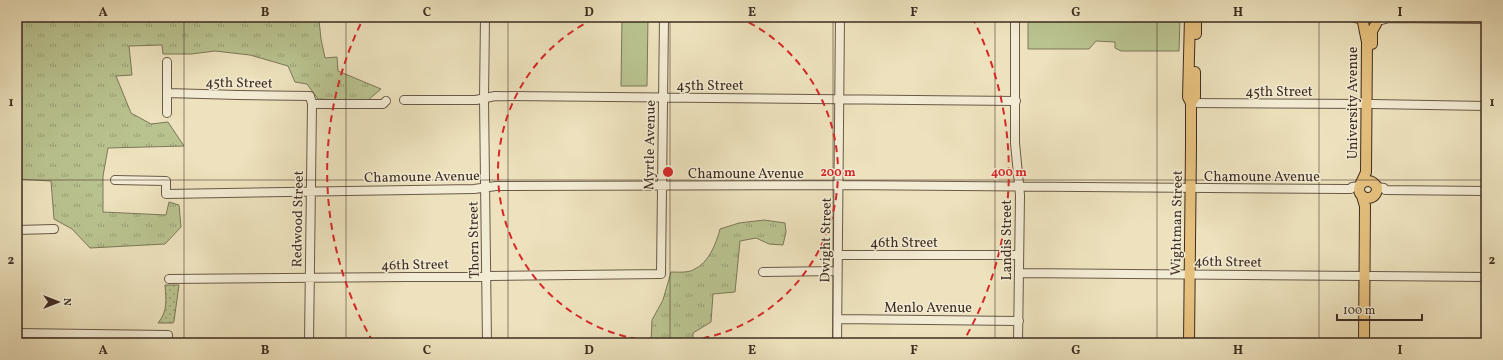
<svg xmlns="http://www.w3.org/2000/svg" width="1503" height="360" viewBox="0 0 1503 360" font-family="Vollkorn,serif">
<defs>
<pattern id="grass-tufts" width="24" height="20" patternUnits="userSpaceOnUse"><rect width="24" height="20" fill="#b9c390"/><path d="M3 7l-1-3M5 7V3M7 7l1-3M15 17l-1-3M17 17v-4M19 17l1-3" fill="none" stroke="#989f75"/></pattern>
<pattern id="park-dots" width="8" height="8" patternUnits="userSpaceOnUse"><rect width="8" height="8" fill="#b9c390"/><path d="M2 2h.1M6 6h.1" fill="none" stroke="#989f75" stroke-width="1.8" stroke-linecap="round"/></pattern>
</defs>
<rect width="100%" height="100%" fill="#ede2bd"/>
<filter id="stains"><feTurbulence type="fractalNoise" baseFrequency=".005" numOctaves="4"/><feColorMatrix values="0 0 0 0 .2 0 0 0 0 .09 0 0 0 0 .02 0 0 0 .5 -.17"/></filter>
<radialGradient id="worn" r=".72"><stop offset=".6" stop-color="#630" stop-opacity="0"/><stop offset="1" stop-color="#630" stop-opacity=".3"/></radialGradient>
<path fill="url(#grass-tufts)" stroke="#7c7858" d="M 32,17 L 332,17 L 331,19 L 319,20 L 321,39 L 325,58 L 337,57 L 338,71 L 381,89 L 367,101 L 318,99 L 307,84 L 295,82 L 288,66 L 250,55 L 215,51 L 191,54 L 163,54 L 162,45 L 129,46 L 132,75 L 116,76 L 131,113 L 151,124 L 168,122 L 184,146 L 108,148 L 103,176 L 103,212 L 166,215 L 169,202 L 179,205 L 181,227 L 165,244 L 90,248 L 72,229 L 54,219 L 51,181 L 17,179 L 17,20 Z
M 764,220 L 785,223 L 786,232 L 783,245 L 769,244 L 756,238 L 740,241 L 735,292 L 713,294 L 711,322 L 693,333 L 693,343 L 615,343 L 651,341 L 652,320 L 663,300 L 671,272 C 677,272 687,273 693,270 C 709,263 716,244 720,229 L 739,223 Z"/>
<path fill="url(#park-dots)" stroke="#7c7858" d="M 165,285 L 179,285 L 174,321 L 173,323 L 158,323 C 168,311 166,300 165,285 Z"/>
<path fill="#b9c390" stroke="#7c7858" d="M 622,17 L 648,17 L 647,86 L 621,86 Z
M 1028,17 L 1180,17 L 1179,51 L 1121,51 L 1115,48 L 1115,42 L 1096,41 L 1089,49 L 1028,49 Z"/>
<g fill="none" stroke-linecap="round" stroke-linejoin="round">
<defs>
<path id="minor" d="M 485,17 L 484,99 L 487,343
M 1015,17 L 1015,143 L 1020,195 L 1018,343
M 1323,17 L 1351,17 L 1362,20
M 1378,21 L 1389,18 L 1486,19
M 167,93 L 238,95 L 310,96 L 312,104 L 309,343
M 404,100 L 476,100 L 495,96 L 1016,101
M 1191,103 L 1366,104
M 312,104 L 383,104 L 386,101
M 1372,104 L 1486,106
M 167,113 L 167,62
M 115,180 L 166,181 L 166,194 L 474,189 L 496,186 L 838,185 L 1345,189 L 1351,189 L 1352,187 L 1360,186
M 1377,187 L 1384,188 L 1385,190 L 1486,191
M 17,230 L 54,229
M 837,255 L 1019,255
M 763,272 L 837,271
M 1019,273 L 1365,276
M 1371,276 L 1486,277
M 169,279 L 407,277 L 661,274 L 664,17
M 837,319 L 1019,321
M 17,333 L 168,335 L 168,343
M 837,343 L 840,17"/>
<path id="major" d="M 1196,34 L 1196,22 L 1198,17
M 1372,44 L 1372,31 L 1376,24
M 1191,103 L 1195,97 L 1195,72
M 1362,183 C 1368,179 1373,181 1377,187 C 1378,200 1361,202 1359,190 C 1359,185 1364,178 1366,172 L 1367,42 L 1363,22
M 1362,196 L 1365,206 L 1364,343
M 1189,343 L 1191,145 L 1191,103 L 1188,97 L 1190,17"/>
</defs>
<use href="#minor" stroke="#6a5a48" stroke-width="10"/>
<use href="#major" stroke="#3e2d21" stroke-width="12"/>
<use href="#minor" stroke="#f3ecd4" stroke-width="8"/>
<use href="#major" stroke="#e6c17e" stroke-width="10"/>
</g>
<path fill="none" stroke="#3e2d21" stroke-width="1" stroke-opacity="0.55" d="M 184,17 L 184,343M 346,17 L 346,343M 508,17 L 508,343M 670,17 L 670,343M 833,17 L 833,343M 995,17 L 995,343M 1157,17 L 1157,343M 1319,17 L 1319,343M 17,180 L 1486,180"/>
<g fill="none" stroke="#d62828" stroke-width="2" stroke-dasharray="7 5">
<path d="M738 17A170 170 0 1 1 598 17"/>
<path d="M373 342A341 341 0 0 1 364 17M972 17A341 341 0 0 1 963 342"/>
</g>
<g text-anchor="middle" stroke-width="3" stroke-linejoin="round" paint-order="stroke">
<g font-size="14" fill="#3e2d21" stroke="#f3ecd4">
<text transform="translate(239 82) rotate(1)" y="5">45th Street</text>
<text x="710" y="90">45th Street</text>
<text x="1279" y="96">45th Street</text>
<text transform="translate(1352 103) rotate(-90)" y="5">University Avenue</text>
<text transform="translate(649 145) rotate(-89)" y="5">Myrtle Avenue</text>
<text x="746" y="178">Chamoune Avenue</text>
<text transform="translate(422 176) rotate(-1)" y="5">Chamoune Avenue</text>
<text x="1262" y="181">Chamoune Avenue</text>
<text transform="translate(297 219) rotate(-89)" y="5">Redwood Street</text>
<text transform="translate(1176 223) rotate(-89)" y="5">Wightman Street</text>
<text transform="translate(473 240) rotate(-91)" y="5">Thorn Street</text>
<text transform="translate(825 240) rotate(-89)" y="5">Dwight Street</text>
<text transform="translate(1006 240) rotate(-90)" y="5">Landis Street</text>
<text x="904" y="247">46th Street</text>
<text transform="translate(1228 261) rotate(1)" y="5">46th Street</text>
<text transform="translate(415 264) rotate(-1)" y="5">46th Street</text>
<text x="928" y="312">Menlo Avenue</text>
</g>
</g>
<circle cx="668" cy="172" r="6" fill="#d62828" stroke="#f3ecd4" stroke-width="2"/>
<g font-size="12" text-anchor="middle" font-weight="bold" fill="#d62828" stroke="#f3ecd4" stroke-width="3" stroke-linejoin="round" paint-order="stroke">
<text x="838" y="176">200 m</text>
<text x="1009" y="176">400 m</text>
</g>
<rect width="1503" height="360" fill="none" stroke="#ede2bd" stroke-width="44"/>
<g transform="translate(58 302) rotate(90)" stroke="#f3ecd4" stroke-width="3" paint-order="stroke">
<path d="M0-3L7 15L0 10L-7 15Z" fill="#3e2d21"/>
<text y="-6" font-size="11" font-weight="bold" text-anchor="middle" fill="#3e2d21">N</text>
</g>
<path d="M1337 314v6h85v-6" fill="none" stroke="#3e2d21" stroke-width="2"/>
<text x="1343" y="314" font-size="12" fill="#3e2d21" stroke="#f3ecd4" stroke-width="3" paint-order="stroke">100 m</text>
<rect x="22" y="22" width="1459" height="316" fill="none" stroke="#3e2d21" stroke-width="1.5"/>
<g font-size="13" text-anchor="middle" font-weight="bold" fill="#3e2d21">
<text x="103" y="16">A</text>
<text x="265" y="16">B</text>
<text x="427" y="16">C</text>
<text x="589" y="16">D</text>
<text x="752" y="16">E</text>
<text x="914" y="16">F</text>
<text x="1076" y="16">G</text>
<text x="1238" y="16">H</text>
<text x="1400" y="16">I</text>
<text x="11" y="106">1</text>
<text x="1492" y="106">1</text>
<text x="11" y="264">2</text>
<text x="1492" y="264">2</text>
<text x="103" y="354">A</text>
<text x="265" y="354">B</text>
<text x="427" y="354">C</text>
<text x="589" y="354">D</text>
<text x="752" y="354">E</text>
<text x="914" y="354">F</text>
<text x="1076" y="354">G</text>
<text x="1238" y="354">H</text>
<text x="1400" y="354">I</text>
</g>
<rect width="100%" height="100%" filter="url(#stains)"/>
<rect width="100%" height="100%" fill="url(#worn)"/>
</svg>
